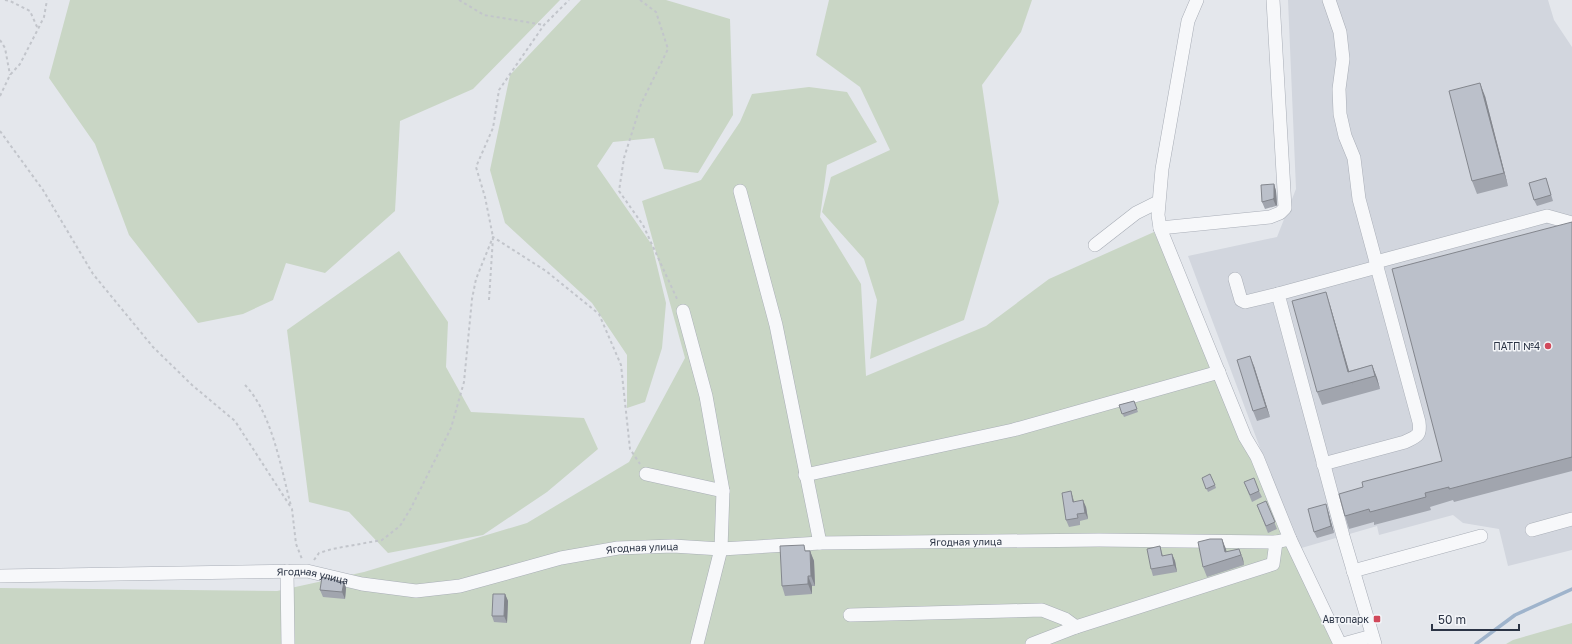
<svg xmlns="http://www.w3.org/2000/svg" width="1572" height="644" viewBox="0 0 1572 644" font-family="'Golos Text',sans-serif">
<rect width="100%" height="100%" fill="#e4e7ec"/>
<path fill="#d2d6de" d="M 1288,0 L 1548,0 L 1554,20 L 1572,47 L 1572,550 L 1508,566 L 1499,529 L 1463,523 L 1453,515 L 1379,535 L 1377,526 L 1298,549 L 1188,256 L 1277,237 L 1296,189 Z"/>
<path fill="#c9d6c5" d="M 70,0 L 560,0 L 473,89 L 400,121 L 395,211 L 325,273 L 286,263 L 273,300 L 243,314 L 198,323 L 129,235 L 95,144 L 49,78 Z
M 581,0 L 666,0 L 730,19 L 733,115 L 698,173 L 664,169 L 654,138 L 613,142 L 597,166 L 652,245 L 666,303 L 662,348 L 645,402 L 627,408 L 627,355 L 592,303 L 505,223 L 490,170 L 510,75 Z
M 829,0 L 1032,0 L 1021,32 L 982,85 L 999,202 L 964,320 L 870,359 L 877,300 L 864,259 L 822,212 L 831,177 L 890,150 L 860,87 L 816,55 Z
M 809,87 L 847,92 L 877,142 L 827,165 L 820,217 L 861,284 L 866,376 L 986,326 L 1049,279 L 1154,232 L 1284,532 L 1335,644 L 0,644 L 0,588 L 277,591 L 364,572 L 527,523 L 629,462 L 685,358 L 642,201 L 701,180 L 740,122 L 752,94 Z
M 399,251 L 448,322 L 446,367 L 471,412 L 584,418 L 598,449 L 547,492 L 483,535 L 388,553 L 349,512 L 309,502 L 287,330 Z
M 1572,623 L 1572,644 L 1506,644 L 1513,640 Z"/>
<g fill="none" stroke-linecap="round" stroke-linejoin="round">
<path stroke="#9fb4cc" stroke-width="3.5" d="M 1476,644 L 1515,615 L 1572,589"/>
<defs>
<g id="minor">
<path d="M 1197,0 L 1188,21 L 1162,169 L 1158,215 L 1160,228 L 1245,437 L 1257,457 L 1290,539 L 1340,644"/>
<path d="M 1329,0 L 1340,32 L 1343,59 L 1339,89 L 1340,114 L 1345,136 L 1354,158 L 1359,199 L 1376,262"/>
<path d="M 740,191 L 776,325 L 820,543"/>
<path d="M 1160,228 L 1270,217 L 1280,213 L 1285,208 L 1273,0"/>
<path d="M 1095,245 L 1136,213 L 1158,202"/>
<path d="M 1235,279 L 1241,300 L 1245,302 L 1278,294"/>
<path d="M 683,311 L 706,396 L 723,491 L 721,549 L 697,644"/>
<path d="M 1323,464 L 1405,442 C 1417,436 1421,436 1419,422 L 1377,267"/>
<path d="M 646,474 L 723,491"/>
<path d="M 805,475 L 1013,430 L 1219,372"/>
<path d="M 1532,530 L 1572,519"/>
<path d="M 287,571 L 288,644"/>
<path d="M 1353,571 L 1481,536"/>
<path id="s1" d="M 0,576 L 307,571 L 362,584 L 416,591 L 460,586 L 561,558 L 618,548 L 673,546 L 721,549 L 820,543 L 1099,540 L 1276,542 L 1290,539"/>
<path d="M 850,615 L 1042,610 L 1065,619 L 1076,627"/>
<path d="M 1032,644 L 1076,627 L 1273,564 L 1276,542"/>
<path d="M 1343,644 L 1372,636"/>
<path d="M 1375,644 L 1343,536 L 1278,294 L 1377,267 L 1376,262 L 1547,216 L 1572,223"/>
</g>
</defs>
<use href="#minor" stroke="#a9aeb7" stroke-width="14"/>
<path stroke="#c2c5cb" stroke-width="2" stroke-dasharray="3 3" stroke-linecap="butt" d="M 5,0 L 10,1 L 30,11 L 38,29
M 459,0 L 484,15 L 544,25
M 640,0 L 656,12 L 668,49 L 641,104 L 624,158 L 619,191 L 643,225 L 678,301
M 0,40 L 5,48 L 10,75
M 0,96 L 10,75 L 20,64 L 38,29 L 44,17 L 47,0
M 0,131 L 43,190 L 93,274 L 153,347 L 192,385 L 235,421 L 292,509 L 296,544 L 302,559
M 489,300 L 493,237 L 485,197 L 476,167 L 493,128 L 499,90 L 544,25 L 569,0
M 245,385 C 272,413 281,468 291,506
M 314,560 L 319,553 L 332,549 L 382,540 L 400,526 L 411,508 L 451,428 L 464,382 L 472,299 L 476,279 L 493,237 L 546,271 L 599,314 L 621,365 L 630,449 L 640,464"/>
<use href="#minor" stroke="#f7f8fa" stroke-width="13"/>
</g>
<path fill="#a1a5ae" d="M 1485,96 L 1508,186 L 1477,194 L 1472,181 Z
M 1546,178 L 1553,201 L 1537,206 L 1534,200 Z
M 1274,184 L 1276,191 L 1277,205 L 1276,206 L 1265,209 L 1262,202 Z
M 1572,222 L 1572,471 L 1454,502 L 1453,500 L 1430,507 L 1431,510 L 1374,525 L 1374,522 L 1349,529 L 1345,516 L 1363,487 L 1442,461 Z
M 1330,305 L 1349,371 L 1372,365 L 1377,378 L 1380,389 L 1322,405 L 1317,392 Z
M 1254,366 L 1270,417 L 1257,421 L 1253,411 Z
M 1134,401 L 1138,412 L 1124,417 L 1119,405 Z
M 1202,478 L 1215,485 L 1216,488 L 1208,492 Z
M 1244,482 L 1259,491 L 1262,497 L 1252,502 Z
M 1073,498 L 1074,502 L 1086,507 L 1088,519 L 1080,521 L 1080,525 L 1069,527 L 1066,520 Z
M 1266,501 L 1277,529 L 1268,533 L 1257,505 Z
M 1328,511 L 1334,533 L 1317,538 L 1314,532 Z
M 1222,539 L 1226,552 L 1239,549 L 1243,559 L 1244,565 L 1207,577 L 1203,567 Z
M 1160,546 L 1163,556 L 1172,554 L 1175,561 L 1177,572 L 1153,576 L 1151,569 Z
M 806,551 L 810,551 L 814,561 L 815,586 L 812,586 L 812,594 L 785,596 L 782,586 Z
M 344,582 L 346,588 L 345,599 L 323,597 L 320,590 Z
M 505,594 L 508,601 L 507,623 L 494,622 L 492,616 Z"/>
<path fill="#83868d" d="M 1480,83 L 1485,96 L 1508,186 L 1504,173 Z
M 1274,184 L 1276,191 L 1277,205 L 1276,206 L 1273,199 Z
M 1326,292 L 1330,305 L 1353,385 L 1348,372 Z
M 1250,356 L 1254,366 L 1270,417 L 1266,407 Z
M 1372,365 L 1377,378 L 1380,389 L 1375,376 Z
M 1071,491 L 1073,498 L 1075,509 L 1073,502 Z
M 1083,500 L 1086,507 L 1088,519 L 1085,513 Z
M 1326,504 L 1328,511 L 1334,533 L 1331,526 Z
M 1222,539 L 1226,549 L 1228,559 L 1225,552 Z
M 1239,549 L 1243,559 L 1244,565 L 1241,555 Z
M 810,551 L 814,561 L 815,586 L 811,576 Z
M 1172,554 L 1175,561 L 1177,572 L 1174,565 Z
M 808,576 L 812,586 L 812,594 L 808,584 Z
M 344,582 L 346,588 L 345,599 L 342,592 Z
M 505,594 L 508,601 L 507,623 L 504,616 Z"/>
<path fill="#bbc0ca" stroke="#83868d" d="M 1480,83 L 1504,173 L 1472,181 L 1449,91 Z
M 1546,178 L 1551,195 L 1534,200 L 1529,183 Z
M 1274,184 L 1274,198 L 1273,199 L 1262,202 L 1261,185 Z
M 1572,222 L 1572,457 L 1449,489 L 1449,487 L 1425,493 L 1426,497 L 1370,512 L 1369,509 L 1345,516 L 1339,494 L 1363,487 L 1362,482 L 1442,461 L 1392,269 Z
M 1326,292 L 1348,372 L 1372,365 L 1375,376 L 1317,392 L 1292,301 Z
M 1250,356 L 1266,407 L 1253,411 L 1237,360 Z
M 1134,401 L 1137,409 L 1122,414 L 1119,405 Z
M 1210,474 L 1215,485 L 1206,489 L 1202,478 Z
M 1254,478 L 1259,491 L 1250,495 L 1244,482 Z
M 1071,491 L 1073,502 L 1083,500 L 1085,513 L 1077,514 L 1078,518 L 1066,520 L 1062,493 Z
M 1266,501 L 1275,522 L 1266,526 L 1257,505 Z
M 1326,504 L 1331,526 L 1314,532 L 1308,509 Z
M 1210,539 L 1222,539 L 1225,552 L 1239,549 L 1241,555 L 1203,567 L 1198,542 Z
M 804,545 L 805,551 L 810,551 L 811,576 L 808,576 L 808,584 L 782,586 L 780,546 Z
M 1160,546 L 1162,556 L 1172,554 L 1174,565 L 1151,569 L 1147,549 Z
M 322,577 L 344,582 L 342,592 L 320,590 Z
M 493,594 L 505,594 L 504,616 L 492,616 Z"/>
<g fill="#d1495b" stroke="#f4f6f9" stroke-width="1.5">
<circle cx="1548" cy="346" r="4"/>
<rect x="1373" y="615" width="8" height="8" rx="2"/>
</g>
<g text-anchor="middle" stroke-width="3" stroke-linejoin="round" paint-order="stroke">
<g font-size="10" fill="#2b3445" stroke="#f4f6f9" text-anchor="end">
<text x="1540" y="350">ПАТП №4</text>
<text x="1369" y="623">Автопарк</text>
</g>
<g font-size="10" fill="#2b3445" stroke="#f4f6f9">
<text dy="4" stroke="none"><textPath href="#s1" startOffset="973">Ягодная улица</textPath></text>
<text dy="4" stroke="none"><textPath href="#s1" startOffset="649">Ягодная улица</textPath></text>
<text dy="4" stroke="none"><textPath href="#s1" startOffset="313">Ягодная улица</textPath></text>
</g>
</g>
<path d="M1432 624v6h87v-6" fill="none" stroke="#2b3445" stroke-width="2"/>
<text x="1438" y="624" font-size="12" fill="#2b3445" stroke="#f4f6f9" stroke-width="3" paint-order="stroke">50 m</text>
</svg>
